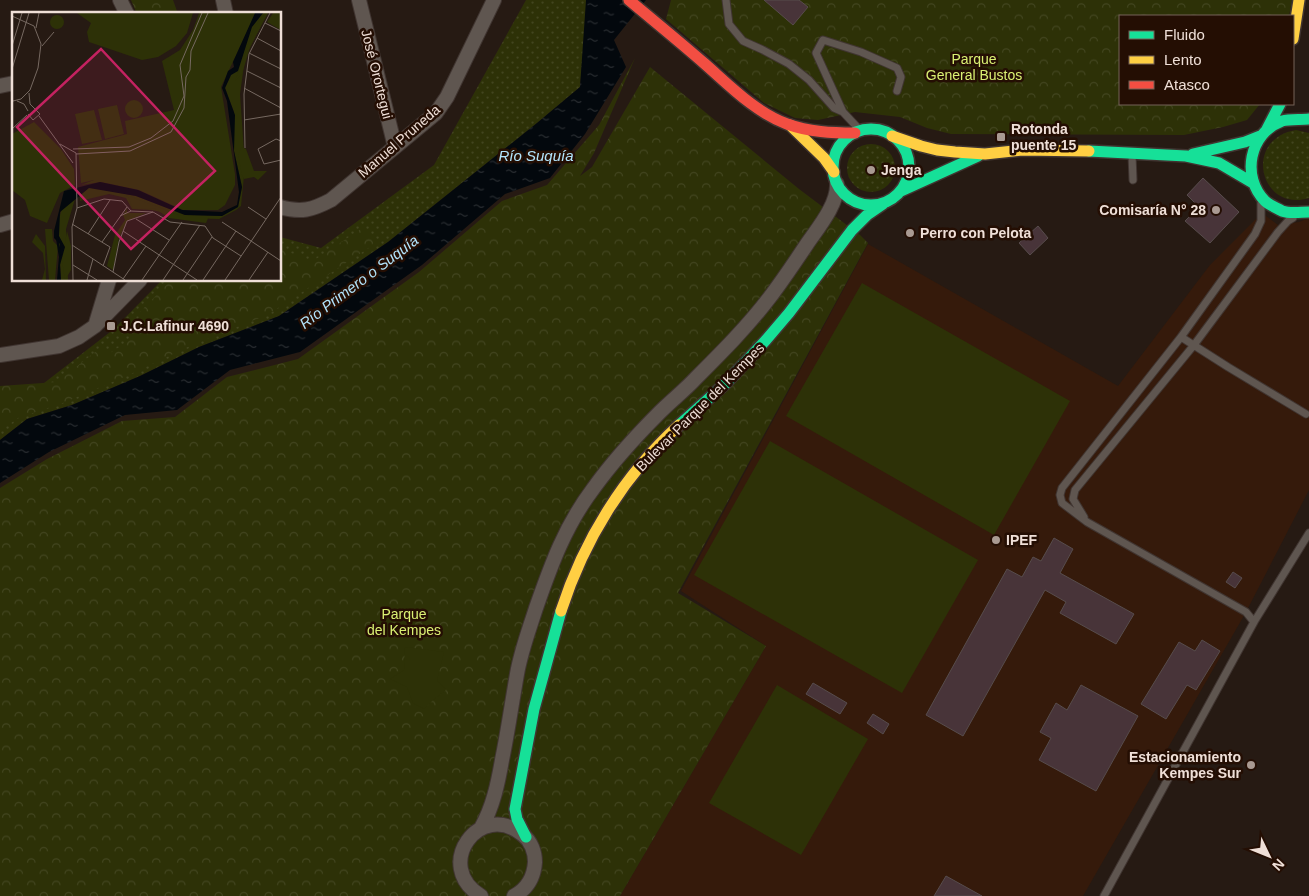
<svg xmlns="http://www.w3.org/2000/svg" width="1309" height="896" viewBox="0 0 1309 896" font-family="Arial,sans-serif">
<defs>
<pattern id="grass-dots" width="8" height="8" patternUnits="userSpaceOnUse" patternTransform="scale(1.25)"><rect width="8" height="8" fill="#2d3107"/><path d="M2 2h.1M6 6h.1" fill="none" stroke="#42451f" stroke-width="1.8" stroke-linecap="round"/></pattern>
<pattern id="forest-crowns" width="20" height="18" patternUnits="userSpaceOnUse" patternTransform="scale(1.25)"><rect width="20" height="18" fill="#2d3107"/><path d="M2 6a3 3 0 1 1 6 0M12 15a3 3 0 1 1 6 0" fill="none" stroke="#42451f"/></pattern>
<pattern id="water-ripples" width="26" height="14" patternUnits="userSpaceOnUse" patternTransform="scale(1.25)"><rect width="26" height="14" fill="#03080d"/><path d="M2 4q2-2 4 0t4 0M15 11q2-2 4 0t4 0" fill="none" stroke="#282c30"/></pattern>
</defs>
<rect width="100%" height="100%" fill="#261a13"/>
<path fill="#351a0b" d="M 1262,213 L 1278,225 L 1299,222 L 1309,218 L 1309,490 L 1246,612 L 1083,896 L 620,896 L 766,646 L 681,591 L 868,244 L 1118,386 L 1210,265 Z"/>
<path fill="url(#grass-dots)" d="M 526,0 L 586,0 L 587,4 L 580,87 L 537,123 L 388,242 L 279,316 L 199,347 L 140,376 L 72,405 L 27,419 L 0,440 L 0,413 L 22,400 L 114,329 L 162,280 L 280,280 L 280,237 L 321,248 L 434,165 Z
M 1296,130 L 1309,133 L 1309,198 C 1260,213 1242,139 1296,130 Z
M847 168a24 24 0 1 1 48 0a24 24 0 1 1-48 0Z"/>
<path fill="url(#forest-crowns)" d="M 131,0 L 173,0 L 178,14 L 137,14 Z
M 671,0 L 1292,0 L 1289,16 L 1120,16 L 1120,104 L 1260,104 L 1247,120 L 1223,127 L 1184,135 L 951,134 L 927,128 L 900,117 L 855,112 L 818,120 L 795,118 L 764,103 L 666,19 Z
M 635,58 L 594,153 L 580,176 L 592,167 L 650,67 L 799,189 L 860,235 L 868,243 L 678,593 L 766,646 L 620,896 L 0,896 L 0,488 L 47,459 L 122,421 L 175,417 L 227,377 L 298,359 L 419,272 L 502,201 L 547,185 L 599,125 Z
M 364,227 L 379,241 L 269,314 L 190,346 L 131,374 L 63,403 L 18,418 L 0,431 L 0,386 L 57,382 L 99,349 L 110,353 L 138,335 L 139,313 L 171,280 L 280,280 L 280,249 L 313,261 Z"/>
<path fill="#2d3107" d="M 862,283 L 1070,401 L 994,535 L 786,416 Z
M 770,441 L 978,560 L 902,693 L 694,575 Z
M 405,647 L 444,652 L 437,680 L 446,690 L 433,700 L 424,709 L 413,703 L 407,687 L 390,679 L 404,670 Z
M 777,685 L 868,739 L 801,855 L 709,803 Z"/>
<path fill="url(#water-ripples)" d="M 586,0 L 646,0 L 614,40 L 626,67 L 585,134 L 550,178 L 505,194 L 422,265 L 300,352 L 230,370 L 177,410 L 125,415 L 49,452 L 0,483 L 0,440 L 27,419 L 72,405 L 140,376 L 199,347 L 279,316 L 388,242 L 537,123 L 580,87 Z"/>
<path fill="#483439" stroke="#574c4c" d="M 764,0 L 799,0 L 808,7 L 793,25 Z
M 1203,178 L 1239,212 L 1210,243 L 1185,221 L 1199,207 L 1187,195 Z
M 1038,226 L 1048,238 L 1030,255 L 1019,243 Z
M 1054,538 L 1073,549 L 1060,573 L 1134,614 L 1116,644 L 1060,613 L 1066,602 L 1045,590 L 963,736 L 926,715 L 1007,569 L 1022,577 L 1033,557 L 1041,561 Z
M 1233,572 L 1242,578 L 1235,588 L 1226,582 Z
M 1202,640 L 1220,651 L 1196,690 L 1187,685 L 1166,719 L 1141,704 L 1179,642 L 1195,651 Z
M 813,683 L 847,703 L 840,714 L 806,694 Z
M 1081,685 L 1138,716 L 1096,791 L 1039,760 L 1051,738 L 1040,732 L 1056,703 L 1067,710 Z
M 873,714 L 889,724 L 883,734 L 867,723 Z
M 946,876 L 982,896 L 934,896 Z"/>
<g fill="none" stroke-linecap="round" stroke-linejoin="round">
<defs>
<path id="lane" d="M 726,0 L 729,24 L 743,41 L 763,50 L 789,64 L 809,80 L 834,108 L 843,112
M 857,127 L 843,112 L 816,53 L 823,40 L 861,52 L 897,68 L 901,77 L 897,91
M 1132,155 L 1133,180
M 1181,337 L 1228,367 L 1306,414
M 1084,517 L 1073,499 L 1075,490 L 1194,345 L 1278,232 L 1288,221 L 1293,218
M 1254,622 L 1246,612 L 1087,522 L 1062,503 L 1060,495 L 1062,488 L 1181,337 L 1255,234 L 1261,221 L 1261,203
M 1104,896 L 1254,622 L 1309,533"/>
<path id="street" d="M 120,0 L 127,14
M 223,0 L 226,14
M 359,0 L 395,147
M 0,86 L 14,83
M 280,207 C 301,213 312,210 331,200 L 436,113 L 447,97 L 494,0
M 0,225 L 14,221
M 96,323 L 109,280
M 0,355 L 59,346 L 79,337 L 95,326 L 140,280
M 481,828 C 493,807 498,783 502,760 C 508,731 512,702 517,674 C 521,651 529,630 536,608 C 551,565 565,526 593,489 C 613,461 636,436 660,412 C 672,400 685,390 696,378 C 722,352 748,326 770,297 C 783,280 795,262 807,244 C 818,228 838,204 837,184
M 481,896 C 432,866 480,799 523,835 C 531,841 535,852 535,862 C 534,877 527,889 514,896"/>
<path id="fast" d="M 1309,119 C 1301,120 1290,119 1282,121 C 1249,133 1241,177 1265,201 C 1269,205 1277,208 1282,211 C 1290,214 1301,212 1309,212
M 1267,129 L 1280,104
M833 167a38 38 0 1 1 76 0a38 38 0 1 1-76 0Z
M 1089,151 L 1186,156 L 1219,163 L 1253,183
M 1193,154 L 1245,142 L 1260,136
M 901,191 L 978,156
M 679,425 L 726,383 L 766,340 L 789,313 L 852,230 L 867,215 L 883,204
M 526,837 L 517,819 L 515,809 L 534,709 L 561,611"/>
<path id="slow" d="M 1293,39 L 1299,0
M 790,125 L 824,158 L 834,172
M 892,136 L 921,146 L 937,150 L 955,152 L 985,154 L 1022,150 L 1089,151
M 561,611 C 584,540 624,475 679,425"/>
<path id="jam" d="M 629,0 C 654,21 680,42 705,64 C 730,86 755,112 787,124 C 809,132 832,133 855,133"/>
</defs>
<use href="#lane" stroke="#403531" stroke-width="9"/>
<use href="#street" stroke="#403531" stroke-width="16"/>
<use href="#fast" stroke="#403531" stroke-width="14"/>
<use href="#slow" stroke="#403531" stroke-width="14"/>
<use href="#jam" stroke="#403531" stroke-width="14"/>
<use href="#lane" stroke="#5f5650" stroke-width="7"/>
<use href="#street" stroke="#5f5650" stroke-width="14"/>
<use href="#fast" stroke="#16e098" stroke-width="11"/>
<use href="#slow" stroke="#ffcf43" stroke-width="11"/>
<use href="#jam" stroke="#f24e42" stroke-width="11"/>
</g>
<g fill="#a99a92" stroke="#240e03" stroke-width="2">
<rect x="996" y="132" width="10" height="10" rx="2.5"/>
<circle cx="871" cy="170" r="5"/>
<circle cx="1216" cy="210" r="5"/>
<circle cx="910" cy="233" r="5"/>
<rect x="106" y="321" width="10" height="10" rx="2.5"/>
<circle cx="996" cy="540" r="5"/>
<circle cx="1251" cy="765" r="5"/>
</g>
<g text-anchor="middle" stroke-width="5" stroke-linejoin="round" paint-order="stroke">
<g font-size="14" fill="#daf073" stroke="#240e03">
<text x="974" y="64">Parque<tspan x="974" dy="16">General Bustos</tspan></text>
<text x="404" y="619">Parque<tspan x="404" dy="16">del Kempes</tspan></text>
</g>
<g font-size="14" fill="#efdfd7" stroke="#240e03">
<text transform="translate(377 74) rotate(76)" y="5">José Orortegui</text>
<text transform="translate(399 141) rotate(-41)" y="5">Manuel Pruneda</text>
<text transform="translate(700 407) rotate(-45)" y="5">Bulevar Parque del Kempes</text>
</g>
<g font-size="14" font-weight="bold" fill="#efdfd7" stroke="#240e03" text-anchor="start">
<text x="1011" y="134">Rotonda<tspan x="1011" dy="16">puente 15</tspan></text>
<text x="881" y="175">Jenga</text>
<text x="1206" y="215" text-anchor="end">Comisaría N° 28</text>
<text x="920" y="238">Perro con Pelota</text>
<text x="121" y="331">J.C.Lafinur 4690</text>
<text x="1006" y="545">IPEF</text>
<text x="1241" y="762" text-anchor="end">Estacionamiento<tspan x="1241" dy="16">Kempes Sur</tspan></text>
</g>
<g font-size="15" font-style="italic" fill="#b2e4fc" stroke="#240e03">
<text x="536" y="161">Río Suquía</text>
<text transform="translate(359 282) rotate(-37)" y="5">Río Primero o Suquía</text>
</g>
</g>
<g transform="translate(12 12)">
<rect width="269" height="269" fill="#261a13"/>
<path d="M 251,1 L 255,1 L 233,46 L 228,82 L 233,154 L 229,194 L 224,198 L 207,207 L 175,206 L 140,198 L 120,197 L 114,186 L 97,182 L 68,189 L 68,183 L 77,175 L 124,184 L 173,203 L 210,204 L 226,195 L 230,175 L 222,139 L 222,100 L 213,76 L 219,63 L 227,54 L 229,40 L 239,15 ZM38 10a7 7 0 1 1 14 0a7 7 0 1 1-14 0ZM 58,179 L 61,181 L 60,188 L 63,187 L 54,217 L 56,268 L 49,268 L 46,211 L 50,196 L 60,189 L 51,190 Z" fill="#2d3107"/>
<path d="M 187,1 L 244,1 L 209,75 L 223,162 L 223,173 L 213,193 L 206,198 L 171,198 L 127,178 L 89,170 L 69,173 L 82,168 L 69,171 L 66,135 L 115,122 L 113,109 L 162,98 L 150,49 L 168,38 L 181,18 ZM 253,1 L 256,1 L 238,35 L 230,62 L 223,69 L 242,15 ZM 22,110 L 49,137 L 62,157 L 63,173 L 48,181 L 35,211 L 18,204 L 13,188 L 0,178 L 0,122 ZM 230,135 L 234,137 L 242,159 L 255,159 L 246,168 L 242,165 L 232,167 L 230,163 L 226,142 ZM 109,181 L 167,203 L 205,204 L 197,204 L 194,211 L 157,206 L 142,196 L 121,197 L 116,185 ZM 115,196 L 115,201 L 134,201 L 115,209 L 107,226 L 101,258 L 95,254 L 103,223 L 113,208 L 111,203 ZM 33,217 L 40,217 L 41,229 L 46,234 L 43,268 L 37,268 ZM 55,219 L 59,234 L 59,258 L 53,268 L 50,249 ZM 24,222 L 33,234 L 34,268 L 30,268 L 33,257 L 31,241 L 20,230 Z" fill="#2d3107"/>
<path d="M 65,1 L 181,1 L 175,21 L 164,34 L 146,45 L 130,48 L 77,30 L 75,20 L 79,11 ZM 261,1 L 269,1 L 269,18 L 255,10 ZM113 97a9 9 0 1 1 18 0a9 9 0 1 1-18 0ZM 105,93 L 112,122 L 93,127 L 86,97 ZM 82,98 L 90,128 L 70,132 L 63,102 Z" fill="#2d3107"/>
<path d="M 243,1 L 251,1 L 240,15 L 226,59 L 219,63 L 213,76 L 223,103 L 222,139 L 230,175 L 226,195 L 210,204 L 173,203 L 124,184 L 77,176 L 48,200 L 47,224 L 53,235 L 48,253 L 49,268 L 45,268 L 48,232 L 42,226 L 42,219 L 52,179 L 88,170 L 126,178 L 170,198 L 210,200 L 225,193 L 227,180 L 215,89 L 210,76 L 216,59 L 222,55 L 221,50 Z" fill="#03080d"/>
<path fill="none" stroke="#03080d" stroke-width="2.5" d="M 45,225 L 48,244"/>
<path fill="none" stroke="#766961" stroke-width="1" d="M 0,4 L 22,14 L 29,32 L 26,56 L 18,78 L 9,87 L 1,89M 253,11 L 269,19M 24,16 L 27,1M 245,26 L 269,39M 0,34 L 10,1M 30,34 L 42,20M 237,41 L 269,57M 0,57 L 17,1M 178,58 L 179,39 L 196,1M 235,59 L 269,76M 232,76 L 269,96M 5,89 L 12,92 L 16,99M 16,102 L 21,108 L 28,102 L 18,92 L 17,81M 27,104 L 61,151M 232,108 L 269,102M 0,117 L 15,103M 269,129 L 264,127 L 246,137 L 252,152 L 269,148M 48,132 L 64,141 L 65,196 L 60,215 L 61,268M 233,136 L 232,82 L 237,42 L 258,1M 61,137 L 117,135 L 139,126 L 161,109 L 172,84 L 168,53 L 190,1M 64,142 L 118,139 L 159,120 L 172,96 L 174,65 L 178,58M 236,195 L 254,207M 65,196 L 92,187 L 110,189 L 119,199M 108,204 L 119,199 L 141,200 L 158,210 L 193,214 L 201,226 L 229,244M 124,207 L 157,228M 210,210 L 239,229M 60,212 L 98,235 L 91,254M 111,219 L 185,268M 76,222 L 98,188M 239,229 L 269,249M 90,230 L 115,195M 60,233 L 113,268M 61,253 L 85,268M 101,260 L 107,230 L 115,209 L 141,200M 111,267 L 134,234M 75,268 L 81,247M 130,268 L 170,210M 151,268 L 188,213M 171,268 L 200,225M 191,268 L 224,219M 213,268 L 269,185M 237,268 L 256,240"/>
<path fill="#c42261" fill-opacity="0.15" stroke="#c42261" stroke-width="2.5" d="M 89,37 L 203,159 L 119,237 L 5,115 Z"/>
<rect width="269" height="269" fill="none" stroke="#efdfd7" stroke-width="2.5"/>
</g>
<rect x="1119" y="15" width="175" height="90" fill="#240e03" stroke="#756258"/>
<rect x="1129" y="31" width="25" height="8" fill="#16e098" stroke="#756258"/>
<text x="1164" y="40" font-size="15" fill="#efdfd7">Fluido</text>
<rect x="1129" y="56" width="25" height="8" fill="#ffcf43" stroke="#756258"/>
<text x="1164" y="65" font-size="15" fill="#efdfd7">Lento</text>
<rect x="1129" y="81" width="25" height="8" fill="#f24e42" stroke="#756258"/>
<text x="1164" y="90" font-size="15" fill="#efdfd7">Atasco</text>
<g transform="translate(1269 856) rotate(133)" stroke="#240e03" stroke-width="4" paint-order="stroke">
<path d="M0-4L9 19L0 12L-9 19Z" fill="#efdfd7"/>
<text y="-8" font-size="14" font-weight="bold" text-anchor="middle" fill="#efdfd7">N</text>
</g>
</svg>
